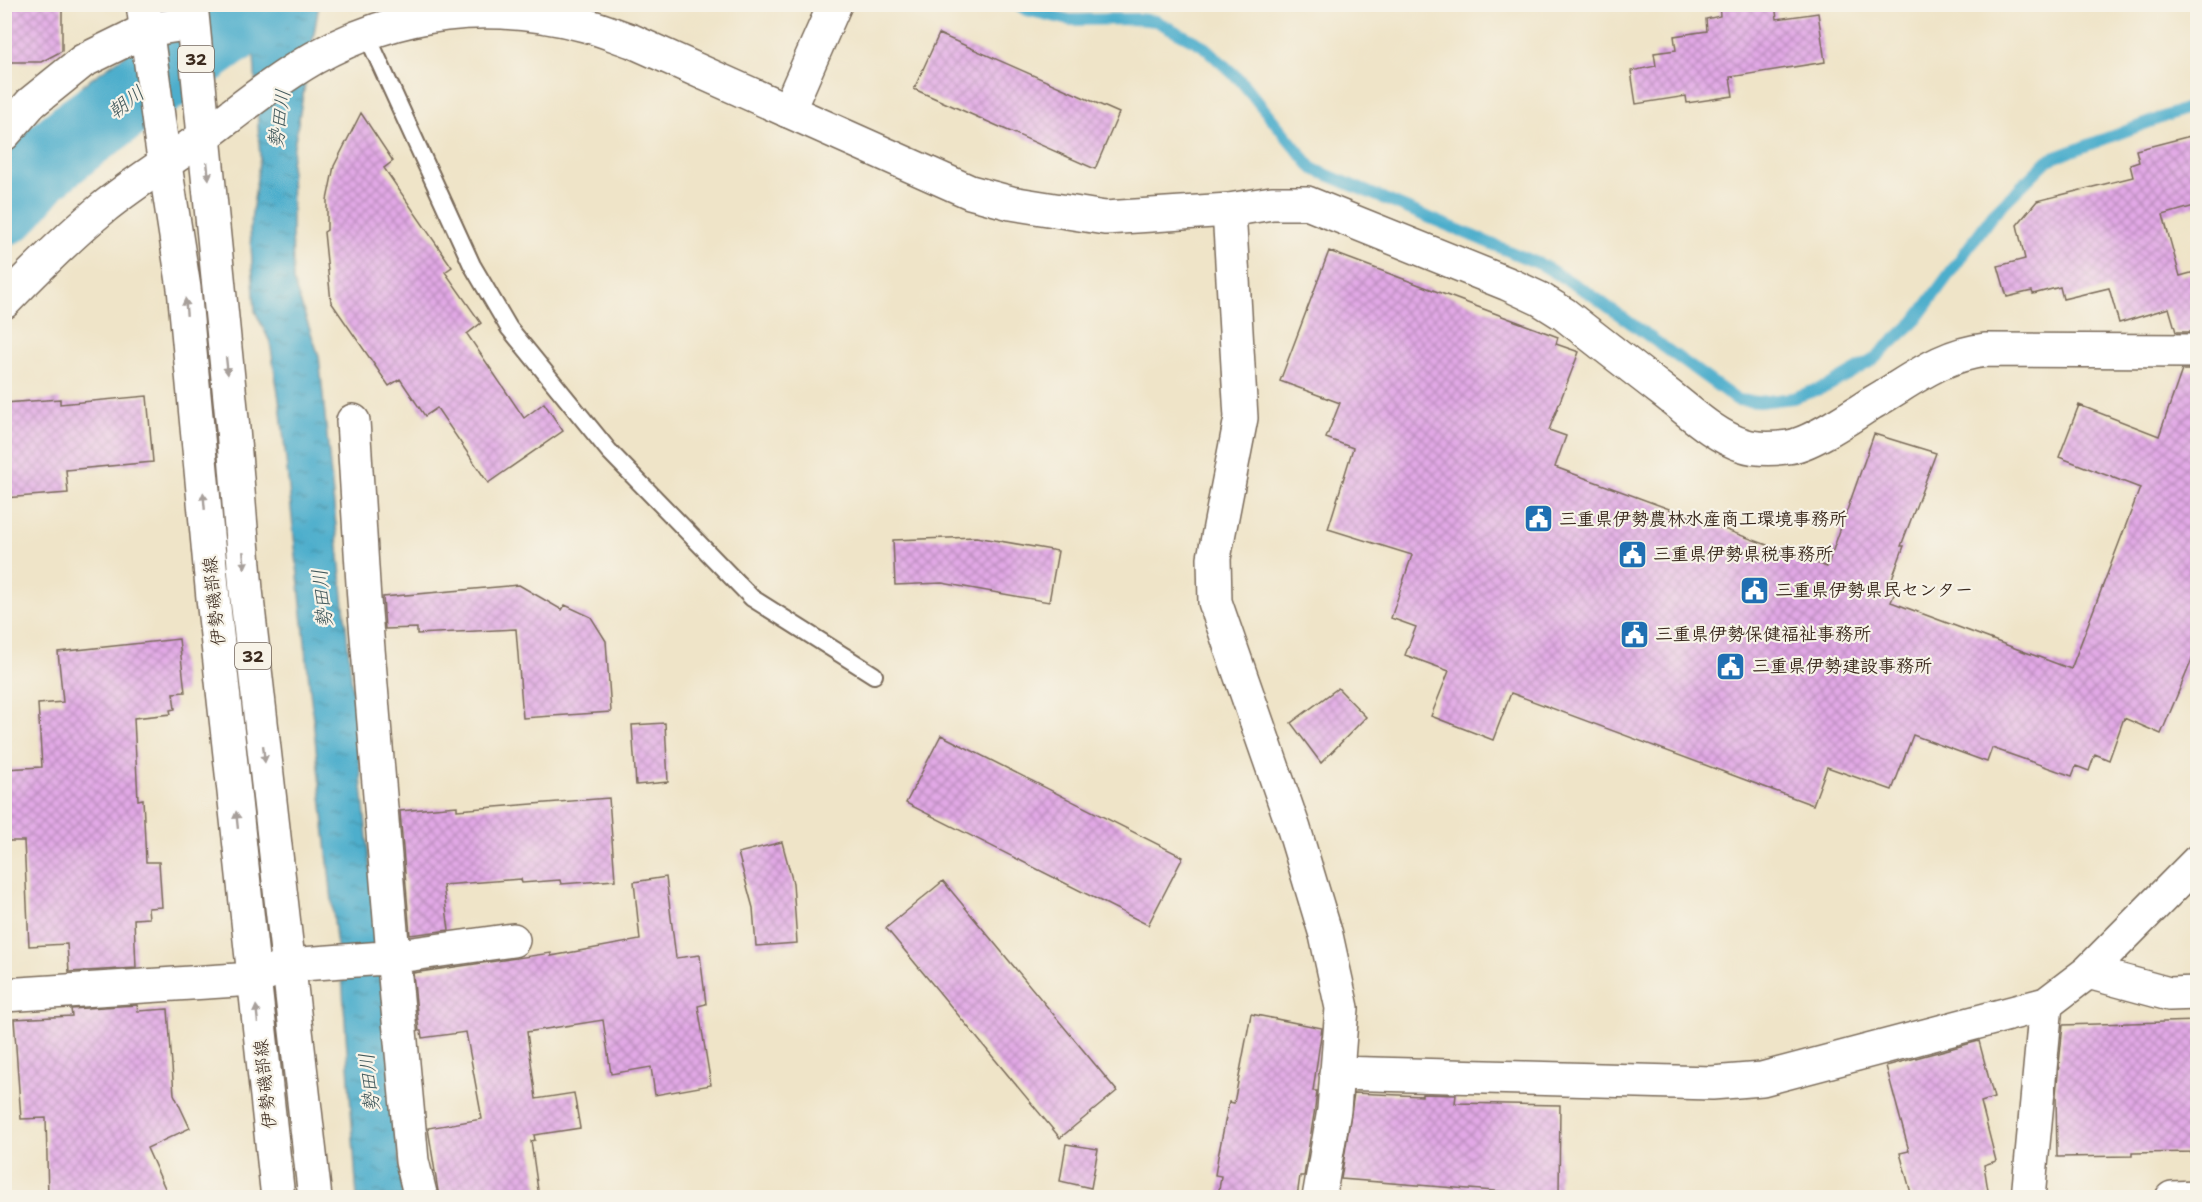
<svg xmlns="http://www.w3.org/2000/svg" width="2202" height="1202" viewBox="0 0 2202 1202" font-family="'Shantell Sans','Klee One',sans-serif">
<defs>
<pattern id="water-ripples" width="26" height="14" patternUnits="userSpaceOnUse" patternTransform="scale(1.5)"><rect width="26" height="14" fill="#4daecc"/><path d="M2 4q2-2 4 0t4 0M15 11q2-2 4 0t4 0" fill="none" stroke="#418ea5"/></pattern>
<pattern id="building-cross-hatch" width="8" height="8" patternUnits="userSpaceOnUse" patternTransform="scale(1.5)"><rect width="8" height="8" fill="#e2a9e6"/><path d="M0 0l8 8M0 8l8-8" fill="none" stroke="#b88aba"/></pattern>
</defs>
<rect width="100%" height="100%" fill="#f7f3e8"/>
<filter id="ink" filterUnits="userSpaceOnUse"><feTurbulence type="fractalNoise" baseFrequency=".0167" numOctaves="2"/><feDisplacementMap in="SourceGraphic" scale="12" xChannelSelector="R" yChannelSelector="G"/><feConvolveMatrix kernelMatrix="1 2 1 2 8 2 1 2 1" color-interpolation-filters="sRGB"/></filter>
<filter id="wash" filterUnits="userSpaceOnUse"><feTurbulence type="fractalNoise" baseFrequency=".008" numOctaves="4" result="noise"/><feDisplacementMap in="SourceGraphic" scale="24" xChannelSelector="R" yChannelSelector="G"/><feGaussianBlur stdDeviation="1.35" result="paint"/><feColorMatrix in="noise" values="0 0 0 0 0 0 0 0 0 0 0 0 0 0 0 0 0 1.4 0 .05"/><feComposite in="paint" operator="in"/></filter>
<g filter="url(#wash)">
<rect width="100%" height="100%" fill="#efe4c8"/>
<path fill="url(#water-ripples)" stroke="#446c75" stroke-width="1.5" d="M 196,5 L 319,5 L 291,163 L 293,281 L 319,356 L 403,1197 L 357,1197 L 342,976 L 336,939 L 281,412 L 270,342 L 255,311 L 250,228 L 260,157 L 254,55 L 85,170 L 83,85 Z"/>
<g fill="none" stroke-linecap="round" stroke-linejoin="round">
<path stroke="#4daecc" stroke-width="12" d="M 1017,4 L 1026,10 L 1070,20 L 1137,19 L 1156,21 L 1202,45 L 1240,80 L 1313,169 L 1542,265 L 1589,293 L 1737,400 L 1759,402 L 1793,398 L 1828,386 L 1873,360 L 1914,322 L 1993,214 L 2048,160 L 2198,104"/>
<path stroke="#4daecc" stroke-width="75" d="M 4,208 L 38,168 L 83,132 L 242,18 L 256,4"/>
</g>
<g id="blocks">
<path fill="url(#building-cross-hatch)" d="M 4,4 L 62,4 L 62,51 L 41,62 L 4,62 Z
M 1719,4 L 1775,4 L 1777,19 L 1818,13 L 1825,62 L 1730,77 L 1733,96 L 1687,103 L 1686,96 L 1636,104 L 1631,71 L 1656,66 L 1654,53 L 1676,50 L 1674,36 L 1707,31 L 1706,19 L 1720,16 Z
M 939,34 L 1119,113 L 1095,169 L 914,89 Z
M 361,113 L 393,161 L 384,168 L 452,267 L 445,272 L 481,323 L 467,334 L 524,418 L 544,403 L 563,431 L 488,483 L 437,408 L 425,416 L 400,379 L 389,386 L 331,302 L 324,232 L 327,230 L 327,200 L 334,166 Z
M 2198,134 L 2198,205 L 2163,215 L 2180,276 L 2198,271 L 2198,332 L 2176,332 L 2169,308 L 2119,323 L 2109,288 L 2063,299 L 2060,287 L 2033,294 L 2032,291 L 2007,297 L 1998,266 L 2025,259 L 2017,225 L 2037,201 L 2133,177 L 2130,165 L 2139,162 L 2136,150 Z
M 1329,251 L 1558,337 L 1556,344 L 1579,352 L 1549,430 L 1566,436 L 1555,467 L 1827,567 L 1874,434 L 1936,453 L 1901,546 L 1904,546 L 1888,589 L 1895,592 L 1891,602 L 2071,669 L 2140,488 L 2059,457 L 2079,405 L 2159,436 L 2182,370 L 2198,370 L 2198,645 L 2161,734 L 2124,718 L 2109,760 L 2095,754 L 2089,771 L 2076,766 L 2072,776 L 1992,748 L 1987,762 L 1913,735 L 1892,790 L 1827,767 L 1813,805 L 1511,693 L 1493,740 L 1431,716 L 1449,671 L 1405,655 L 1416,627 L 1391,618 L 1412,555 L 1328,529 L 1353,448 L 1326,438 L 1340,403 L 1280,381 Z
M 147,396 L 153,462 L 66,470 L 68,493 L 4,498 L 4,403 L 60,399 L 60,404 Z
M 976,537 L 1058,551 L 1049,602 L 942,583 L 895,585 L 893,540 Z
M 519,585 L 562,610 L 565,605 L 591,617 L 606,641 L 611,712 L 523,718 L 516,629 L 417,634 L 417,628 L 385,629 L 383,597 Z
M 179,639 L 185,692 L 173,693 L 175,709 L 170,710 L 171,714 L 134,718 L 138,800 L 143,799 L 146,862 L 159,862 L 162,907 L 148,908 L 149,918 L 134,919 L 136,968 L 69,972 L 67,944 L 29,946 L 24,841 L 4,841 L 4,769 L 42,767 L 38,704 L 63,702 L 58,652 Z
M 1338,688 L 1366,717 L 1321,763 L 1291,723 Z
M 665,723 L 668,782 L 636,785 L 632,725 Z
M 941,735 L 1183,857 L 1148,925 L 906,803 Z
M 609,798 L 615,880 L 561,884 L 560,880 L 522,883 L 521,879 L 443,885 L 449,930 L 410,935 L 400,811 L 457,806 L 457,810 Z
M 782,842 L 793,883 L 797,943 L 756,946 L 753,908 L 738,853 Z
M 666,877 L 676,958 L 700,955 L 706,1004 L 698,1006 L 711,1085 L 655,1095 L 651,1067 L 611,1074 L 603,1020 L 527,1032 L 536,1099 L 574,1093 L 580,1128 L 534,1135 L 535,1140 L 531,1141 L 539,1197 L 439,1197 L 428,1128 L 482,1119 L 466,1032 L 422,1038 L 421,1031 L 419,1031 L 413,973 L 551,953 L 551,956 L 640,940 L 634,882 Z
M 943,881 L 1117,1091 L 1060,1138 L 886,928 Z
M 137,1005 L 138,1011 L 168,1009 L 174,1094 L 190,1128 L 147,1148 L 169,1197 L 48,1197 L 46,1118 L 21,1119 L 14,1019 L 72,1016 L 71,1009 Z
M 1251,1014 L 1322,1028 L 1313,1091 L 1317,1091 L 1315,1108 L 1304,1176 L 1300,1176 L 1297,1197 L 1218,1197 L 1221,1176 L 1215,1175 L 1218,1157 L 1229,1102 L 1234,1103 Z
M 2198,1021 L 2198,1152 L 2132,1153 L 2132,1156 L 2057,1157 L 2056,1094 L 2063,1025 Z
M 1979,1041 L 1994,1098 L 1981,1102 L 1996,1161 L 1984,1165 L 1989,1197 L 1912,1197 L 1900,1153 L 1909,1151 L 1886,1066 Z
M 1354,1093 L 1422,1096 L 1422,1094 L 1456,1095 L 1455,1103 L 1560,1105 L 1559,1196 L 1341,1179 Z
M 1066,1144 L 1098,1149 L 1091,1188 L 1060,1181 Z"/>
</g>
</g>
<g filter="url(#ink)">
<use href="#blocks" fill-opacity="0" stroke="#7a6b5a" stroke-width="1.5"/>
<g fill="none" stroke-linecap="round" stroke-linejoin="round">
<defs>
<path id="lane" d="M 366,33 L 472,265 L 509,328 L 609,451 L 752,598 L 874,675"/>
<path id="street" d="M 788,111 L 835,4
M 4,134 L 31,103 L 83,61 L 146,30 L 192,23
M 353,421 L 364,600 L 393,955 L 412,1161 L 421,1198
M 2088,972 L 2169,994 L 2198,993
M 4,995 L 253,979 L 288,965 L 384,958 L 513,940
M 1336,1073 L 1712,1083 L 1762,1079 L 2046,1004 L 2088,972 L 2198,861
M 1319,1198 L 1334,1110 L 1342,1008 L 1326,935 L 1294,829 L 1215,602 L 1214,558 L 1241,418 L 1229,210 L 1272,203 L 1307,203 L 1508,284 L 1540,299 L 1564,314 C 1598,341 1633,368 1668,395 C 1691,413 1715,436 1743,445 C 1758,450 1773,449 1788,447 C 1811,444 1851,416 1872,403 C 1911,381 1940,355 1986,350 L 2198,351
M 2028,1198 L 2046,1004
M 2172,1198 L 2198,1197"/>
<path id="secondary" d="M 4,302 C 36,269 68,237 103,208 C 135,182 170,161 203,137 C 239,110 274,81 314,58 C 400,10 489,0 585,25 C 601,29 617,36 632,41 L 970,192 L 1011,203 L 1105,218 L 1229,210"/>
<path id="primary" d="M 143,4 L 161,139 L 184,288 L 213,598 L 278,1198
M 191,4 L 233,429 L 246,590 L 315,1198"/>
</defs>
<use href="#lane" stroke="#7a6b5a" stroke-width="20"/>
<use href="#street" stroke="#7a6b5a" stroke-width="36"/>
<use href="#secondary" stroke="#7a6b5a" stroke-width="36"/>
<use href="#primary" stroke="#7a6b5a" stroke-width="36"/>
<use href="#lane" stroke="#fff" stroke-width="16"/>
<use href="#street" stroke="#fff" stroke-width="33"/>
<use href="#secondary" stroke="#fff" stroke-width="33"/>
<use href="#primary" stroke="#fff" stroke-width="33"/>
</g>
<defs><path id="oneway-solid" d="M-6-.8H1V-3.2L6.5 0L1 3.2V.8H-6Z" transform="scale(1.5)"/></defs>
<g fill="#a79f9a">
<use href="#oneway-solid" transform="translate(208 171) rotate(84)"/>
<use href="#oneway-solid" transform="translate(186 307) rotate(-95)"/>
<use href="#oneway-solid" transform="translate(227 366) rotate(84)"/>
<use href="#oneway-solid" transform="translate(204 501) rotate(-95)"/>
<use href="#oneway-solid" transform="translate(244 560) rotate(85)"/>
<use href="#oneway-solid" transform="translate(264 754) rotate(84)"/>
<use href="#oneway-solid" transform="translate(237 820) rotate(-96)"/>
<use href="#oneway-solid" transform="translate(257 1014) rotate(-96)"/>
</g>
</g>
<defs>
<symbol id="civic-square" viewBox="-11 -11 22 22"><rect x="-9" y="-9" width="18" height="18" rx="4" fill="#1f6fb2" stroke="#f7f3e8"/><path d="M-.6-6.5H3V-4.5H.6V-3L4-1V1h2V6H-6V1h2V-1L-.6-3ZM-1.2 2.5V6h2.4V2.5Z" fill="#fff"/></symbol>
</defs>
<g fill-rule="evenodd">
<use href="#civic-square" x="1522" y="502" width="33" height="33"/>
<use href="#civic-square" x="1616" y="538" width="33" height="33"/>
<use href="#civic-square" x="1738" y="574" width="33" height="33"/>
<use href="#civic-square" x="1618" y="618" width="33" height="33"/>
<use href="#civic-square" x="1714" y="650" width="33" height="33"/>
</g>
<g text-anchor="middle" stroke-width="4.5" stroke-linejoin="round" paint-order="stroke">
<g fill="#f7f3e8" stroke="#73665b" stroke-width="1.5">
<rect x="178" y="46" width="36" height="26" rx="4.5"/>
<rect x="235" y="643" width="36" height="26" rx="4.5"/>
</g>
<g font-size="16" font-weight="bold" fill="#3b2a1e">
<text x="196" y="65">32</text>
<text x="253" y="662">32</text>
</g>
<g font-size="18" font-weight="bold" fill="#3b2a1e" stroke="#f7f3e8" text-anchor="start">
<text x="1559" y="525">三重県伊勢農林水産商工環境事務所</text>
<text x="1653" y="560">三重県伊勢県税事務所</text>
<text x="1775" y="596">三重県伊勢県民センター</text>
<text x="1655" y="640">三重県伊勢保健福祉事務所</text>
<text x="1752" y="672">三重県伊勢建設事務所</text>
</g>
<g font-size="18" fill="#3b2a1e" stroke="#f7f3e8">
<text transform="translate(214 601) rotate(-96)" y="6">伊勢磯部線</text>
<text transform="translate(265 1084) rotate(-96)" y="6">伊勢磯部線</text>
</g>
<g font-size="20" font-style="italic" fill="#41585b" stroke="#f7f3e8">
<text transform="translate(126 102) rotate(-37)" y="7">朝川</text>
<text transform="translate(279 119) rotate(-82)" y="7">勢田川</text>
<text transform="translate(322 599) rotate(-96)" y="7">勢田川</text>
<text transform="translate(369 1083) rotate(-96)" y="7">勢田川</text>
</g>
</g>
<rect width="2202" height="1202" fill="none" stroke="#f7f3e8" stroke-width="24"/>
</svg>
